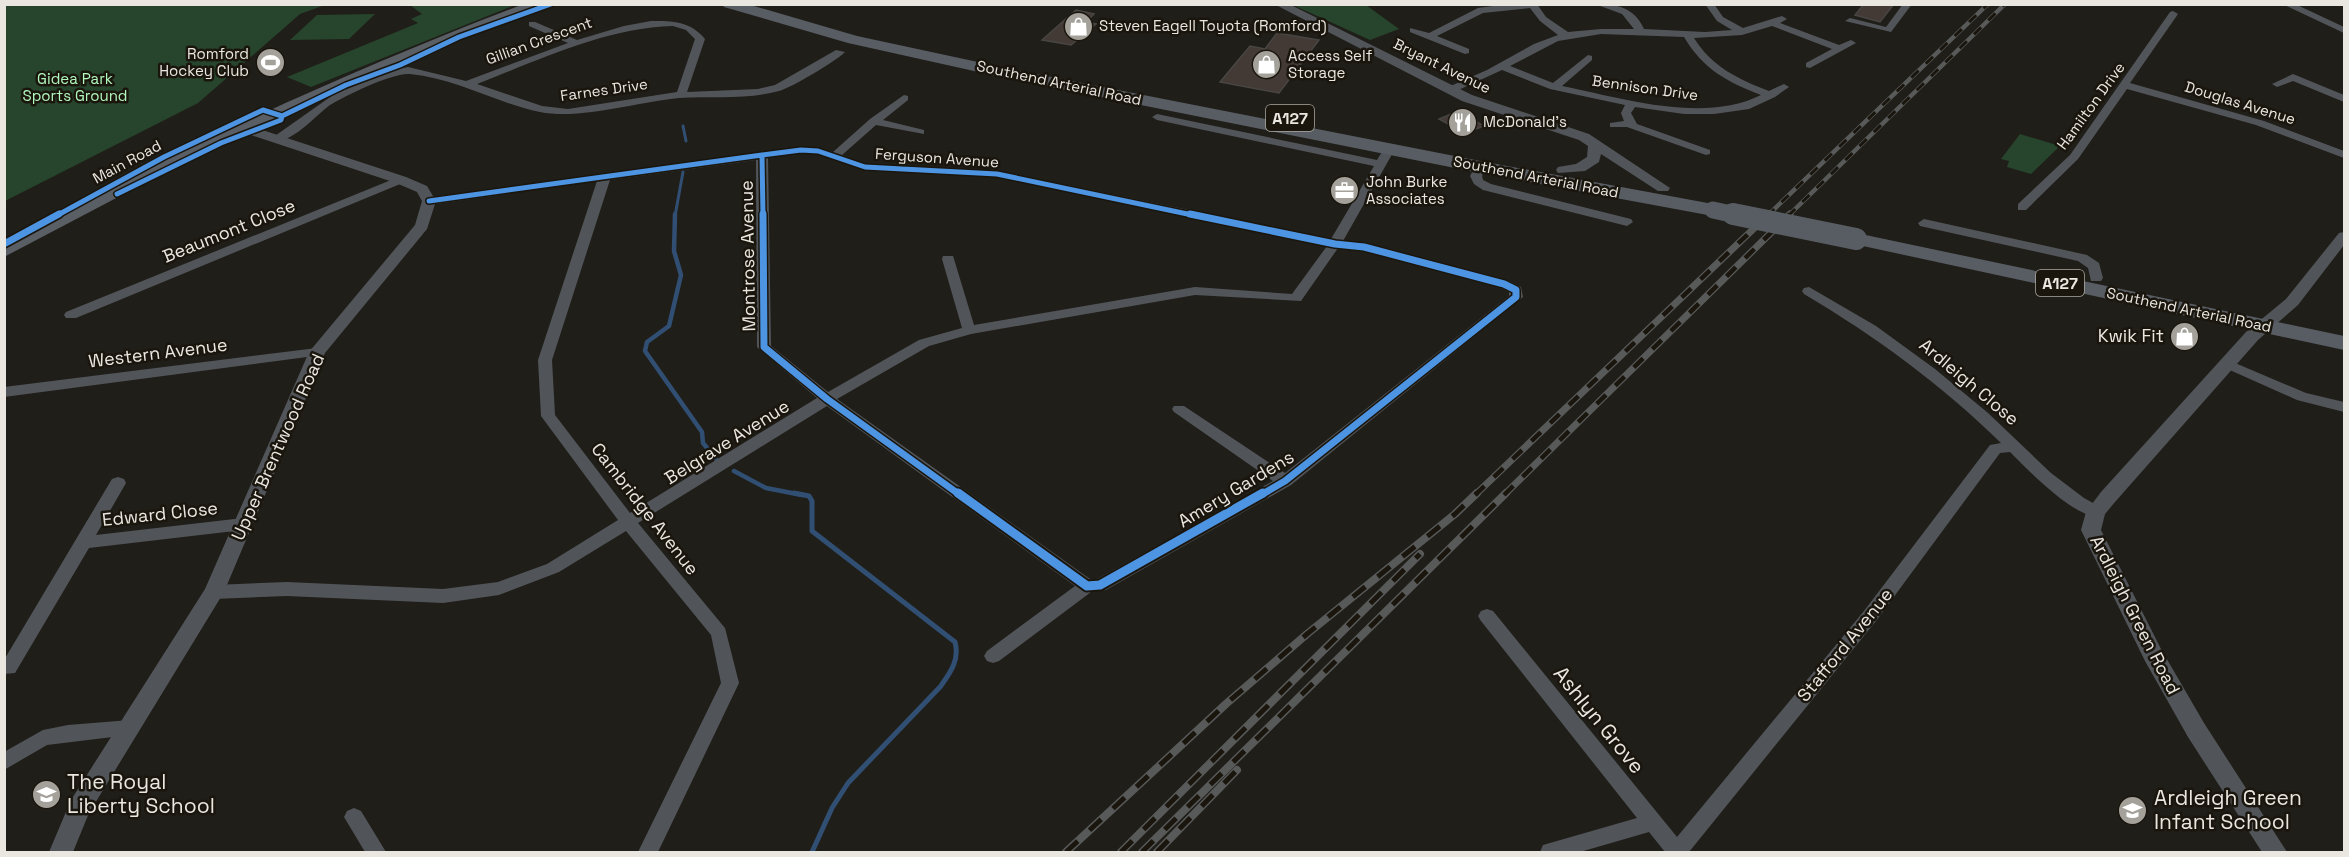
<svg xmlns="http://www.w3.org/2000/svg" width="2349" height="857" viewBox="0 0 2349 857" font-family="'Space Grotesk',sans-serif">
<rect width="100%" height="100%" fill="#201e19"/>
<path fill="#26452c" d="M 5,4 L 325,4 L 325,5 L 300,14 L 198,103 L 5,201 Z
M 410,5 L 515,5 L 311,87 L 287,77 L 418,23 L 411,19 L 422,14 Z
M 1293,5 L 1366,5 L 1399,29 L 1370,40 Z
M 375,14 L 349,39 L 290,40 L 317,15 Z
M 2020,134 L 2060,146 L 2031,174 L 2007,167 L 2009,161 L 2001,159 Z"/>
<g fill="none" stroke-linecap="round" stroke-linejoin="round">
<path stroke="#314e73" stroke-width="3" d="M 683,126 L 686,141
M 675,216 L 683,172"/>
<path stroke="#314e73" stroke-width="4.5" d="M 675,214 L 674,251 L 681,275 L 669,326 L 647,342 L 645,351 L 702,432 L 703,443 L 716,459
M 734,471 L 766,488 L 802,495"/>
<path stroke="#314e73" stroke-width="5" d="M 794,493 L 809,496 L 812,501 L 812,531 L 955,642 C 960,660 950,673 940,687 L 848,783 L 832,808 L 812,852"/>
</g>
<path fill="#433935" stroke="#484643" stroke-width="1.5" d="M 1864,4 L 1894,4 L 1880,22 L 1855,15 Z
M 1076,10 L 1094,14 L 1086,22 L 1096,24 L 1071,45 L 1042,40 Z
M 1277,33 L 1319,40 L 1279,93 L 1220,82 L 1250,46 L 1265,49 Z
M 1458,111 L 1484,126 L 1465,133 L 1439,119 Z"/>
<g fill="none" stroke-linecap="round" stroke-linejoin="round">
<path fill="#515559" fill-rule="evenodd" d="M 1508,4 L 1537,4 L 1546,17 L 1568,32 L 1601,29 L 1634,29 L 1622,14 L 1595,4 C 1617,4 1634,7 1644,29 L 1705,32 L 1732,30 L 1717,21 L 1705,4 L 1714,4 L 1723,17 L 1743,28 L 1782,16 L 1787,19 L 1780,23 L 1839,45 L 1851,40 L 1856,43 L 1810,68 L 1806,67 L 1806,63 L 1832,49 L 1772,26 L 1742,35 L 1694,38 C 1712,67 1738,79 1769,91 L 1784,84 L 1789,87 L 1775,97 L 1749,109 L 1714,114 L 1684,114 L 1635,107 L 1631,113 L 1637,124 L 1710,150 L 1710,154 L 1706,155 L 1627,127 L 1610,127 L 1610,123 L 1624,121 L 1621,113 L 1625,105 L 1550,89 L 1502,70 L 1454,92 L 1446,92 L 1446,88 L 1487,70 L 1534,44 L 1558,35 L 1540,21 L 1530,8 L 1483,13 L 1437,36 L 1469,49 L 1469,53 L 1465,54 L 1410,32 L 1410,28 L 1429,33 L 1478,8 ZM 1601,34 L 1684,37 C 1703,69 1727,82 1761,95 C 1703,124 1622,98 1562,86 L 1592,60 L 1592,56 L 1588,55 L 1553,83 L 1510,66 L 1558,41 Z
M 1903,4 L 1912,4 L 1891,32 L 1845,21 L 1850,18 L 1886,27 Z
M 2282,4 L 2295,4 L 2344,27 L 2344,33 Z
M 2173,11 L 2178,14 L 2130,83 L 2264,121 L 2344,151 L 2344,158 L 2256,125 L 2127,89 L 2078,159 L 2026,210 L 2018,210 L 2018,204 L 2070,155 L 2170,12 Z
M 651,21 C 673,21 690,21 705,39 L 687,92 L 758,89 L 775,85 L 836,50 L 845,52 C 836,61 791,88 779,91 C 747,100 712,96 679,98 C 636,102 581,120 540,112 C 496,103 455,78 410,74 C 393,72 345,96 330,105 C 316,115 292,144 274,140 L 272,138 L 333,95 L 389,71 L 408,67 L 466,81 L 568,43 L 529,26 L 529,22 L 535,22 L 577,40 L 624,26 ZM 673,26 L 686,30 L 695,39 L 677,92 L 568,109 L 542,106 L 477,84 C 539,60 605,28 673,26 Z
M 2293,74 L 2344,95 L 2344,102 L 2293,81 L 2277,87 L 2272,84 Z
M 904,95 L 908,96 L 908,100 L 883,120 L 924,130 L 924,134 L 876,125 L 842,155 L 866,164 L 997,171 L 1331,239 L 1374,166 L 1157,120 L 1152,117 L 1157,114 L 1377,160 L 1385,147 L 1393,147 L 1395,149 L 1343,241 L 1364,243 L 1509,281 L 1521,287 L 1523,297 L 1291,485 L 1106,590 L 1091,592 L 999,661 L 993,663 L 987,661 L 984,656 L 987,651 L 1075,586 L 827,406 L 638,523 L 725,628 L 739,683 L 658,852 L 638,852 L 721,683 L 711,635 L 626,531 L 559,572 L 499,595 L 443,603 L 287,596 L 214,599 L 208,597 L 205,592 L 208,587 L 214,585 L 287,582 L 443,589 L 498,582 L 547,564 L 618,520 L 541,416 L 538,360 L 597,181 L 429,205 L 425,204 L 425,198 L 801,147 L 818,148 L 833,152 L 870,119 ZM 801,153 L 817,154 L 865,170 L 997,177 L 1327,246 L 1292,294 L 1195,287 L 974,325 L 954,259 L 953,256 L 943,256 L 942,259 L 962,328 L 919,340 L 828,392 L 771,346 L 768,158 ZM 756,160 L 757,347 L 817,398 L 630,513 L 555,415 L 552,360 L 610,180 ZM 1338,248 L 1364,251 L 1499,287 L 1509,292 L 1509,296 L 1285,473 L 1184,406 L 1174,406 L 1172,409 L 1174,412 L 1273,481 L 1097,579 L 1090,579 L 837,399 L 929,346 L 971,334 L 1195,295 L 1301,301 Z
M 1480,164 L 1486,167 L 1482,176 L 1483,180 L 1491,184 L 1631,219 L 1633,222 L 1627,226 L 1483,190 L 1474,184 L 1470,176 L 1476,165 Z
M 401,176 L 405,178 L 405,182 L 76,318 L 66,318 L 64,315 L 66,312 Z
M 1924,219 L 2087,255 L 2099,263 L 2103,278 L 2101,281 L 2091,281 L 2088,268 L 2078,261 L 1920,226 L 1918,223 Z
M 1809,287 L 1876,326 L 1935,369 L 1988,413 L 2051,473 L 2084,498 L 2102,508 L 2104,512 L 2102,516 C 2079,523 2026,468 2010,452 L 2000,453 L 1876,621 L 1689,852 L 1665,852 L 1649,832 L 1580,852 L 1540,852 L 1543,845 L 1550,843 L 1637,818 L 1481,621 L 1478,616 L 1481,611 L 1487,609 L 1493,611 L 1677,837 L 1864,611 L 1990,445 L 2001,443 C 1942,385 1875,336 1804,294 L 1802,291 L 1804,288 Z
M 317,348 L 322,349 L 324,352 L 322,355 L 4,397 L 4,387 Z
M 2228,360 L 2306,393 L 2344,402 L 2344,412 L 2297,400 L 2223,367 L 2221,364 L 2223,361 Z
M 118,477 L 124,479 L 126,483 L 96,535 L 243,518 L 249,520 L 251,524 L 249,528 L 243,530 L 89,548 L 15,673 L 4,674 L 4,660 L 112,479 Z
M 130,720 L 137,722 L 139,728 L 137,734 L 47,745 L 4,770 L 4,752 L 43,730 L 68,725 Z
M 354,808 L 361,811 L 386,852 L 365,852 L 344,817 L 347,811 Z"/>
<path fill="#515559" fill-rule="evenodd" d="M 1274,4 L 1289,4 L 1472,95 L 1589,134 L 1670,188 L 1668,191 L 1658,191 L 1601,154 L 1599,162 L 1585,171 L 1558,173 L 1556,170 L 1558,167 L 1576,164 L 1587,157 L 1588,146 L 1579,140 L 1462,101 Z
M 241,123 L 406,177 L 427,186 L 436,201 L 427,229 L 325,353 L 224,592 L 89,813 L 73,852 L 49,852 L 71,800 L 205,589 L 309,352 L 415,225 L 422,201 L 417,192 L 396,183 L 236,130 L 234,127 Z
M 2344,232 L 2344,245 L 2298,305 L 2258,340 L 2115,502 L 2105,514 L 2101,530 L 2161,649 L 2204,723 L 2287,852 L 2262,852 L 2188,737 L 2145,661 L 2081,530 L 2086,512 L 2101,492 L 2246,332 L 2286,299 L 2339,233 Z"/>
<path fill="#5a5f66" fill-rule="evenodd" d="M 524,4 L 545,4 L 406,61 L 272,120 L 141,185 L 4,257 L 4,243 C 172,152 345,72 524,4 Z"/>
<path fill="#585d64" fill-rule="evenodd" d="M 722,4 L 747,4 L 857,36 L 1001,67 L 1480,161 L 1713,204 L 1720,206 L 1723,210 L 1720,214 L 1713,216 L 1480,173 L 1001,77 L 848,43 L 724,7 Z
M 1856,233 L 2344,336 L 2344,350 L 1849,243 L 1846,239 L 1849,235 Z"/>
<defs>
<path id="rail-far2" d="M 1767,216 L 1988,4
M 1788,216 L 2005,4"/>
<path id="rail-far1" d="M 1475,495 L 1769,214
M 1504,495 L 1790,214"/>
<path id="rail" d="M 1066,852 L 1227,703 L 1307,634 L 1455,514 L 1477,493
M 1121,852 L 1420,554
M 1142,852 L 1506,493
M 1157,852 L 1237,770"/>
</defs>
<use href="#rail-far2" stroke="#585a5a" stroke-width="4.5"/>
<use href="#rail-far1" stroke="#585a5a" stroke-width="7"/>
<use href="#rail" stroke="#585a5a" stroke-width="8"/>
<use href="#rail-far2" stroke="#1a160d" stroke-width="3" stroke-dasharray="10" stroke-linecap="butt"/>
<use href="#rail-far1" stroke="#1a160d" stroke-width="4.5" stroke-dasharray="13" stroke-linecap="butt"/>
<use href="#rail" stroke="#1a160d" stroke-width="5" stroke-dasharray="16" stroke-linecap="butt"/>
<path stroke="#585d64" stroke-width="17" d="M 1713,210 L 1740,216"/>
<path stroke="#585d64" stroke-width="22" d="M 1733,214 L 1856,239"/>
<defs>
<path id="cycleway-far2" d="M 762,155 L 763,216
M 762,155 L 801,150 L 818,151 L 865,167 L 997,174 L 1197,216
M 117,194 L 221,143 L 281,120 L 282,116
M 429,201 L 762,155
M 56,216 L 164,157 L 263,110 L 282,116 L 346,85 L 400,65 L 459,37 L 551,4"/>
<path id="cycleway-far1" d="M 763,214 L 764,347 L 827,399 L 960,495
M 1190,214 L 1335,244 L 1364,247 L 1504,284 L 1516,290 L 1516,297 L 1285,481 L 1261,495
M 4,244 L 59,214"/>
<path id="cycleway" d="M 958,493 L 1087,586 L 1100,585 L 1263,493"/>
</defs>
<use href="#cycleway-far2" stroke="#1a160d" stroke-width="8"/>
<use href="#cycleway-far1" stroke="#1a160d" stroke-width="10"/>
<use href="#cycleway" stroke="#1a160d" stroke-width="13"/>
<use href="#cycleway-far2" stroke="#4d94e3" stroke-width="5"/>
<use href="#cycleway-far1" stroke="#4d94e3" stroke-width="7"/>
<use href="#cycleway" stroke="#4d94e3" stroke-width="9"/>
</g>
<defs>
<symbol id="shop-disc" viewBox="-11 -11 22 22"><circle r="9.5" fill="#a3a19a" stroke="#1a160d"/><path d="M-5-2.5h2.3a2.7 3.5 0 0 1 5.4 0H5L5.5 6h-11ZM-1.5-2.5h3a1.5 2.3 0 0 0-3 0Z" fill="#fff"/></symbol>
<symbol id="stadium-disc" viewBox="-11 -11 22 22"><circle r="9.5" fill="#a3a19a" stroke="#1a160d"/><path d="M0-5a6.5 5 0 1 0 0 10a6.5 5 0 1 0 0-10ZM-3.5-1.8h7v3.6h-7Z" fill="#fff"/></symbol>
<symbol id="restaurant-disc" viewBox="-11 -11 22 22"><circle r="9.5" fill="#a3a19a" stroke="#1a160d"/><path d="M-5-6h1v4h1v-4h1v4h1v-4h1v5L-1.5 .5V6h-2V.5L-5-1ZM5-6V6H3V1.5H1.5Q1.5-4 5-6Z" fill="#fff"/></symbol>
<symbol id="office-disc" viewBox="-11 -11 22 22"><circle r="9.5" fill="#a3a19a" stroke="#1a160d"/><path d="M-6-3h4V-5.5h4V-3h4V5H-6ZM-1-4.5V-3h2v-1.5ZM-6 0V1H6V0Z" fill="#fff"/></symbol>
<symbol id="school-disc" viewBox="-11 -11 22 22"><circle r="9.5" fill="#a3a19a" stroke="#1a160d"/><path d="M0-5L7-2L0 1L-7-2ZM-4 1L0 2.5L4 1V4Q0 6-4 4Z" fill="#fff"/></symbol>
</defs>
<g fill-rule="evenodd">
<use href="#shop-disc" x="1062" y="10" width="33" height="33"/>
<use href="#stadium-disc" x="254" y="46" width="33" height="33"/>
<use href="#shop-disc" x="1250" y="48" width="33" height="33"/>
<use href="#restaurant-disc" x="1446" y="106" width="33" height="33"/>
<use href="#office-disc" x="1328" y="174" width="33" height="33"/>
<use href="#shop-disc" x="2168" y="320" width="33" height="33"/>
<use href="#school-disc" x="30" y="778" width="33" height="33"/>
<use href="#school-disc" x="2116" y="794" width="33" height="33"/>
</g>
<g text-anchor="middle" stroke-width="5" stroke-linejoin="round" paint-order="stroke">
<g font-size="15" fill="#e9e7e0" stroke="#1a160d" text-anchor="start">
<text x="1099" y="31">Steven Eagell Toyota (Romford)</text>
<text x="249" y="59" text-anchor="end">Romford<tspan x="249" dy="17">Hockey Club</tspan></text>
<text x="1288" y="61">Access Self<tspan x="1288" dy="17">Storage</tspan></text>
<text x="1483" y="127">McDonald's</text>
<text x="1366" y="187">John Burke<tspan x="1366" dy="17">Associates</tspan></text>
</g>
<g font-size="15" fill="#e9e7e0" stroke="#1a160d">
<text transform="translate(539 41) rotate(-20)" y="5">Gillian Crescent</text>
<text transform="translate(1442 66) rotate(26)" y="5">Bryant Avenue</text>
<text transform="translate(1059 83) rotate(12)" y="5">Southend Arterial Road</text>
<text transform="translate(1645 88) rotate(8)" y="5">Bennison Drive</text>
<text transform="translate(604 90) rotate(-8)" y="5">Farnes Drive</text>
<text transform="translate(2240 103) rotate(17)" y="5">Douglas Avenue</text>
<text transform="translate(2091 106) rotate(-54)" y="5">Hamilton Drive</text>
<text transform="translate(937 158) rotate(4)" y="5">Ferguson Avenue</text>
<text transform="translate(127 162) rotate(-28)" y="5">Main Road</text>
<text transform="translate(1536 177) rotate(11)" y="5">Southend Arterial Road</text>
<text transform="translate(2189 310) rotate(12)" y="5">Southend Arterial Road</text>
</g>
<g font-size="15" fill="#b1f8bd" stroke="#1a160d">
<text x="75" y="84">Gidea Park<tspan x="75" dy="17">Sports Ground</tspan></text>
</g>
<g fill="#1a160d" stroke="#aba8a1" stroke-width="1.5">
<rect x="1266" y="105" width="48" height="26" rx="4.5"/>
<rect x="2036" y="270" width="48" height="26" rx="4.5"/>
</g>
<g font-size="16" font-weight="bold" fill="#e9e7e0">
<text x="1290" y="124">A127</text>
<text x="2060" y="289">A127</text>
</g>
<g font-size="18" fill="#e9e7e0" stroke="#1a160d">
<text transform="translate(229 231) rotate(-22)" y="6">Beaumont Close</text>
<text transform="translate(748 256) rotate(-91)" y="6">Montrose Avenue</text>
<text transform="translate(158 353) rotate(-7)" y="6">Western Avenue</text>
<text transform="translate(1969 382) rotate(40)" y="6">Ardleigh Close</text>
<text transform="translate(727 442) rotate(-32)" y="6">Belgrave Avenue</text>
<text transform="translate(278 447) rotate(-66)" y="6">Upper Brentwood Road</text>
<text transform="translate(1236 489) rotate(-31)" y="6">Amery Gardens</text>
<text transform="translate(645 509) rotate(52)" y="6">Cambridge Avenue</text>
<text transform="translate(160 514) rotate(-6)" y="6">Edward Close</text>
<text transform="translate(2135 615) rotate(63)" y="6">Ardleigh Green Road</text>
<text transform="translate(1845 645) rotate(-51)" y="6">Stafford Avenue</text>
</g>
<g font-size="18" fill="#e9e7e0" stroke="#1a160d" text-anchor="end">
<text x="2164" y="342">Kwik Fit</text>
</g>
<g font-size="21" fill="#e9e7e0" stroke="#1a160d">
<text transform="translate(1599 720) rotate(51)" y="7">Ashlyn Grove</text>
</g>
<g font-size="21" fill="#e9e7e0" stroke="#1a160d" text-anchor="start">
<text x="67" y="789">The Royal<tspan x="67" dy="24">Liberty School</tspan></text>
<text x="2154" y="805">Ardleigh Green<tspan x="2154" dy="24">Infant School</tspan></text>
</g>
</g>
<rect width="2349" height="857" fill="none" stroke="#e9e7e0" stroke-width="12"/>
</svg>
